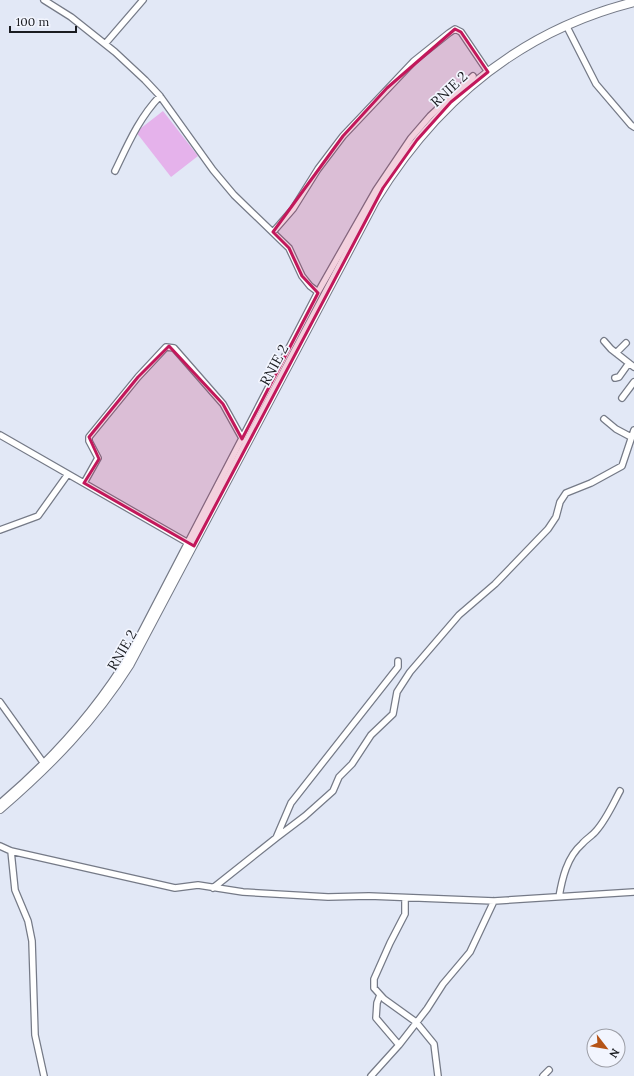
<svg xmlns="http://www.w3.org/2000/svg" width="634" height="1076" viewBox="0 0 634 1076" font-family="Lora,serif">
<rect width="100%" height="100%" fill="#e2e8f6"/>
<path fill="#e5b2eb" d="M 163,111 L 198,156 L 171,177 L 136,132 Z"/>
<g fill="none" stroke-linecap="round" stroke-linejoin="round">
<defs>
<path id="minor" d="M 44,0 L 71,17 L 115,52 L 145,80 L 160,96 L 213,170 L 234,195 L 289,248 L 302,276 L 310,286 L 318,292
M 566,25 L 596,84 L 631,125 L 634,127
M 105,44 L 143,0
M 115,171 C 128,144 139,118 160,96
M 273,232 L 293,209 L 318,169 L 343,136 L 414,61 L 449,33 L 455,29 L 461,32 L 488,72
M 604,341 L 611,349 L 634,367
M 616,353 L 626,343
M 615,378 L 619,377 L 629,363
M 622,398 L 634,382
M 604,419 L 616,429 L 631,437
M 0,435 L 190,544
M 84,483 L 98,458 L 89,441 L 89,437 L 138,377 L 166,347 L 174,348 L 223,404 L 243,440
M 0,530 L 38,516 L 68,474
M 0,702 L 45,765
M 0,803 C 52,759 96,710 131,652 L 318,292 L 376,190 L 411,138 L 430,116 L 473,76
M 276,838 L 305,816 L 333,791 L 339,777 L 352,764 L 371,735 L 393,714 L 397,692 L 410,672 L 459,615 L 495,584 L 548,529 L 556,517 L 560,502 L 566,493 L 591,483 L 622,466 L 634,430
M 0,846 L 11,851 L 175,888 L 198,885 L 243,892 L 328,897 L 369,896 L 494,901 L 634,892
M 11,851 L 15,890 L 28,921 L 32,941 L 35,1035 L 44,1076
M 213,888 L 276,838 L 291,803 L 398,667 L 398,661
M 559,897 C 562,879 567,857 582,844 C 586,839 592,836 596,831 C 606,820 613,804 620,791
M 405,898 L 405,914 L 390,943 L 374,979 L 374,988 L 384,999 L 416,1022 L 434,1044 L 438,1076
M 380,995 L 377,1003 L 376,1018 L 399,1045
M 371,1076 L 399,1045 L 427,1009 L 443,984 L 470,952 L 494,901
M 543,1076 L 549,1070"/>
<path id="highway" d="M 0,809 C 51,765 94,721 130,664 L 375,201 C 436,101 519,31 634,2"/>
</defs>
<use href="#minor" stroke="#757a87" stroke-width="8"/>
<use href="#highway" stroke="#757a87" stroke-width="10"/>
<use href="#minor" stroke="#fff" stroke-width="5.5"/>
<use href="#highway" stroke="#fff" stroke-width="8"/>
</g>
<path fill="#c2185b" fill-opacity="0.2" stroke="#c2185b" stroke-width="3" stroke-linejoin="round" d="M 455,29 L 461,32 L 488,72 L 451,102 L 417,140 L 383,188 L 194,546 L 84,483 L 99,459 L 89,437 L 138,377 L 169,346 L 223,404 L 242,439 L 318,293 L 302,276 L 289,248 L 273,232 L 343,136 L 387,88 Z"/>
<g text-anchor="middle" stroke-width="3.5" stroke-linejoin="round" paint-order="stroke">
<g font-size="14" fill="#1a1c21" stroke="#f2f5fe">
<text transform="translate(449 89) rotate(-43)" y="5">RNIE 2</text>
<text transform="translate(274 365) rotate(-62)" y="5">RNIE 2</text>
<text transform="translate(122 650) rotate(-60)" y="5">RNIE 2</text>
</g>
</g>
<g transform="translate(606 1048) rotate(121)"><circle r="19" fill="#f2f5fe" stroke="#9c9ea6"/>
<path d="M0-3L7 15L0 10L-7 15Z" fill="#b55316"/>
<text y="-6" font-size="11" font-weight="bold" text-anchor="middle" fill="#1a1c21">N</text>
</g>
<path d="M10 26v6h66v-6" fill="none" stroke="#1a1c21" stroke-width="2"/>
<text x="16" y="26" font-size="12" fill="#1a1c21" stroke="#f2f5fe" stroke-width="3" paint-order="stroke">100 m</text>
</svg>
